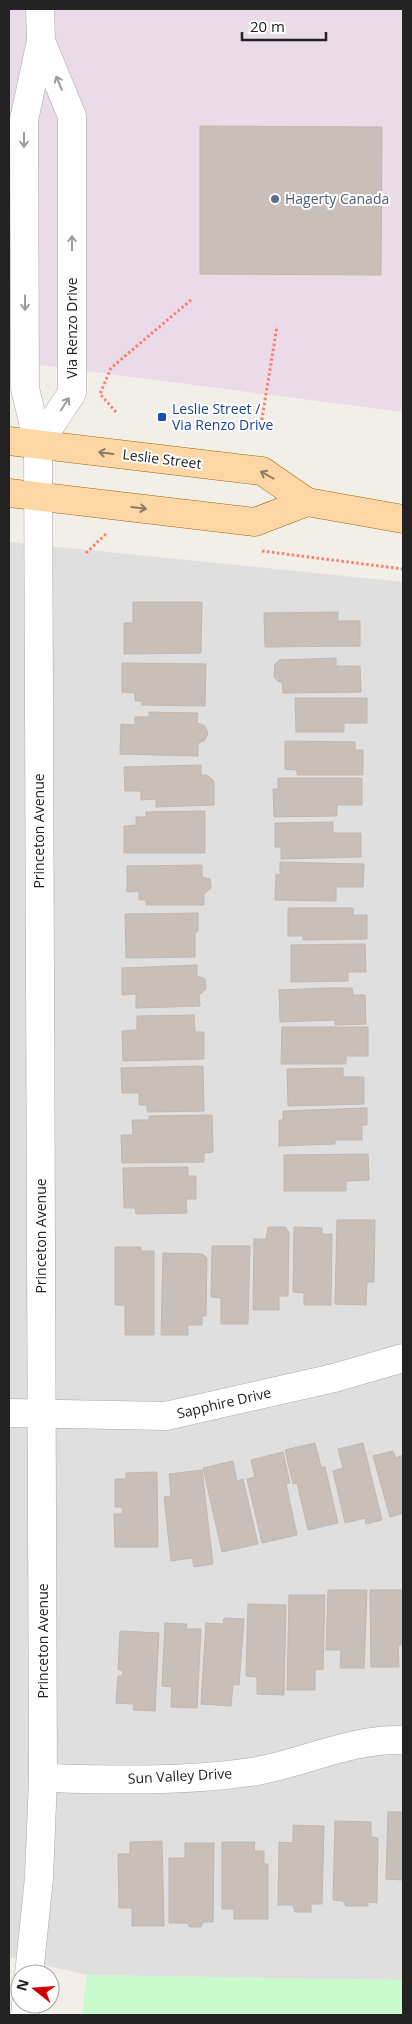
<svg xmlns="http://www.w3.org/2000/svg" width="412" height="2024" viewBox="0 0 412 2024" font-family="'Open Sans',sans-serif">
<rect width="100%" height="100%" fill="#f2efe9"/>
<path fill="#e0dfdf" d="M 9,542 L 403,582 L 403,1980 L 87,1975 L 9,1957 Z"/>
<path fill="#ebdbe8" d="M 9,9 L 403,9 L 403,412 L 9,361 Z"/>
<path fill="#c8facc" d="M 87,1975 L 403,1980 L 403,2015 L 82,2015 Z"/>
<path fill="#c7bfb8" stroke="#c4b6ab" d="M 200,126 L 382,127 L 381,275 L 200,274 Z
M 133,602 L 202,602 L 201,653 L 124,654 L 124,623 L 133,623 Z
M 338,612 L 338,621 L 360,621 L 360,646 L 265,647 L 264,613 Z
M 336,658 L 336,666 L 360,666 L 361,692 L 283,693 L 282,682 L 279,682 L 274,677 L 275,664 L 279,660 Z
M 122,663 L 206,664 L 205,706 L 142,705 L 142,701 L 135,701 L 135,693 L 122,692 Z
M 295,698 L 367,698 L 367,723 L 344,723 L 344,732 L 296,732 Z
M 149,712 L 198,713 L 197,723 L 205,726 L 208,734 L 204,741 L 198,743 L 198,756 L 120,754 L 121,724 L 135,725 L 135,717 L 149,717 Z
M 285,741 L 355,742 L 355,750 L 363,750 L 363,775 L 297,775 L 297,770 L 285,769 Z
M 201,765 L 201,775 L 207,775 L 214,781 L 214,805 L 156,807 L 156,799 L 141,800 L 141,791 L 125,791 L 124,767 Z
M 278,778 L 362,778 L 362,805 L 337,805 L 337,816 L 274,817 L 273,789 L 278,789 Z
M 205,811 L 205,853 L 124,853 L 124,826 L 136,825 L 136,817 L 146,817 L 146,812 Z
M 333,822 L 333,833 L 361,833 L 361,857 L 281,859 L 281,847 L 275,847 L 275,823 Z
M 280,862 L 364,864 L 363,887 L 336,887 L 336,901 L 275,900 L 276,874 L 280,875 Z
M 202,865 L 202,877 L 210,879 L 211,888 L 204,894 L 204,905 L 146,905 L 146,900 L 139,900 L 139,891 L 127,892 L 127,866 Z
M 288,908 L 353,908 L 353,915 L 367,915 L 367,939 L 303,940 L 303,936 L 288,936 Z
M 198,913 L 198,931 L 195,933 L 195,957 L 126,958 L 125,914 Z
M 365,944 L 366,972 L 348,972 L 348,981 L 291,982 L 291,945 Z
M 197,965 L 197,976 L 205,979 L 206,989 L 199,995 L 200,1006 L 136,1008 L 136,994 L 122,995 L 122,968 Z
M 327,988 L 352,988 L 353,995 L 365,995 L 366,1024 L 335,1025 L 335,1020 L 280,1022 L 279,990 Z
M 194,1015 L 195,1032 L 204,1032 L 204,1059 L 123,1061 L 122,1031 L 137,1030 L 137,1016 Z
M 282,1027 L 368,1027 L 368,1056 L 346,1056 L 346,1064 L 281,1064 Z
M 203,1066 L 204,1111 L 147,1112 L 147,1105 L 139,1105 L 139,1093 L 122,1093 L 121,1068 Z
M 343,1068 L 343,1077 L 364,1077 L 364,1104 L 288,1106 L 287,1069 Z
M 367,1108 L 367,1125 L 362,1125 L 362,1140 L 335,1140 L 335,1144 L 279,1146 L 279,1120 L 283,1120 L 283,1111 Z
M 212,1115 L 213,1152 L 204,1153 L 204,1162 L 122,1163 L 121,1135 L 133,1135 L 132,1120 L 149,1120 L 149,1116 Z
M 368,1154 L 369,1180 L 346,1181 L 346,1191 L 284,1191 L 284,1155 Z
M 188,1167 L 188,1176 L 196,1176 L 196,1199 L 186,1199 L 187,1213 L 136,1214 L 135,1208 L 124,1208 L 123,1168 Z
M 337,1220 L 375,1220 L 374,1282 L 367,1282 L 366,1305 L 335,1304 Z
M 268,1227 L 285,1227 L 289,1232 L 288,1296 L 279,1296 L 279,1310 L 253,1310 L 254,1239 L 266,1239 Z
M 294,1227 L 322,1228 L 322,1234 L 332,1234 L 331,1305 L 304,1305 L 304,1293 L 293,1292 Z
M 212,1246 L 250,1246 L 248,1324 L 221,1324 L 221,1298 L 211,1297 Z
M 115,1247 L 141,1247 L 141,1251 L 154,1251 L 154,1335 L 125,1335 L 125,1305 L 115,1305 Z
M 163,1253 L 203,1254 L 207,1258 L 206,1316 L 202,1316 L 202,1325 L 188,1325 L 188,1335 L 161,1335 Z
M 315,1443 L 321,1467 L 325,1467 L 338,1523 L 308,1530 L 297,1483 L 293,1484 L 285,1450 Z
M 363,1443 L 382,1520 L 366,1524 L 365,1518 L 345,1523 L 333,1471 L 343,1468 L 338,1449 Z
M 393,1451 L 396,1458 L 403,1455 L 403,1513 L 390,1517 L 373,1456 Z
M 283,1452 L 290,1483 L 286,1484 L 297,1535 L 262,1543 L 247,1479 L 255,1477 L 251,1460 Z
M 233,1461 L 237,1481 L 243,1479 L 258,1544 L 222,1552 L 203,1468 Z
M 202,1470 L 213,1564 L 194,1567 L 192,1558 L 171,1561 L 164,1497 L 171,1496 L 169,1474 Z
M 157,1472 L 158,1547 L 115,1547 L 114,1514 L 123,1514 L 122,1507 L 115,1507 L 115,1479 L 126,1479 L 126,1473 Z
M 328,1590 L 367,1590 L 364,1668 L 340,1668 L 341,1650 L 326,1650 Z
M 370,1590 L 403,1590 L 403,1645 L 398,1645 L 399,1667 L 371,1667 Z
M 289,1595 L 325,1595 L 323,1669 L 315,1670 L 315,1690 L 287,1690 Z
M 248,1604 L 286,1605 L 284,1695 L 257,1694 L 257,1677 L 246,1676 Z
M 224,1618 L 244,1619 L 239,1685 L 233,1684 L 231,1706 L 201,1704 L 206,1623 L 223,1624 Z
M 165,1623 L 187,1624 L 186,1629 L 201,1629 L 197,1708 L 171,1707 L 172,1687 L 162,1686 Z
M 120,1631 L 159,1633 L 155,1711 L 133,1710 L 134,1704 L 116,1703 L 118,1676 L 122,1676 L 123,1670 L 118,1670 Z
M 388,1812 L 403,1812 L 403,1880 L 386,1879 Z
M 335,1821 L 371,1822 L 371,1837 L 378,1838 L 377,1903 L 368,1902 L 368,1906 L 346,1906 L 343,1901 L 333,1900 Z
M 293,1825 L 324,1826 L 322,1904 L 311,1904 L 311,1912 L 295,1912 L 293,1905 L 278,1905 L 279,1842 L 293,1843 Z
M 162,1841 L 164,1926 L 132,1926 L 132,1908 L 119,1908 L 118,1854 L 130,1854 L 130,1842 Z
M 222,1842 L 255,1842 L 254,1851 L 264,1851 L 264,1864 L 268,1864 L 268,1919 L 234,1919 L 234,1909 L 222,1909 Z
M 185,1843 L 214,1843 L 213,1922 L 203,1922 L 201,1927 L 190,1927 L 187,1923 L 169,1923 L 169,1858 L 185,1858 Z"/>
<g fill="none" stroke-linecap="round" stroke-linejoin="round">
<defs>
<path id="minor" d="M 38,444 L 72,393 L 72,116 L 41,41
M 9,1413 L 166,1416 L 334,1378 L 403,1358
M 43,1778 C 113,1780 182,1782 251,1772 C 302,1764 351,1738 403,1740
M 29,1974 L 39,1878 L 43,1778 L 38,444 L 25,388 L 24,120 L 41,41 L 40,9
M 25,2015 L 26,2004"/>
<path id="major" d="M 9,441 L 262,471 L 307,502 L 403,519
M 9,493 L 255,522 L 307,502"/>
</defs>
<use href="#minor" stroke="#a9a9a9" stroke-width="29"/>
<use href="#major" stroke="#a06b00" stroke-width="29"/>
<path stroke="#fa8072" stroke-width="3" stroke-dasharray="2.5 2.5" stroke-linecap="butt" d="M 116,412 L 100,394 L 111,368 L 191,300
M 261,425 L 277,326
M 262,551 L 403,569
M 86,553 L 107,533"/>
<use href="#minor" stroke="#fff" stroke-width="28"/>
<use href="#major" stroke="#fcd6a4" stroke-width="28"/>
</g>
<defs><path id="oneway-shaft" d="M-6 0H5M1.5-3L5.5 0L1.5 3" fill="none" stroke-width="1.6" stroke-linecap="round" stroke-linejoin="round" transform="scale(1.25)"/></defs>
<g stroke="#9c9c9c">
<use href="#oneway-shaft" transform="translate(59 83) rotate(-113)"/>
<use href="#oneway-shaft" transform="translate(24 140) rotate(90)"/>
<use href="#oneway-shaft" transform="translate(72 243) rotate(-90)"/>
<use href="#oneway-shaft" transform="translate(25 303) rotate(90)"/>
<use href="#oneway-shaft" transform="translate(65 404) rotate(-57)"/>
</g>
<g stroke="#8f7c63">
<use href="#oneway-shaft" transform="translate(106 453) rotate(-173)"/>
<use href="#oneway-shaft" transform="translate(267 475) rotate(-151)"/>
<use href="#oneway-shaft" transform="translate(139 508) rotate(7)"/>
</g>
<circle fill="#5c6f8a" stroke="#fff" stroke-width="2" cx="275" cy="199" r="5"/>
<rect fill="#1a4fb4" stroke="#fff" stroke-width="2" x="157" y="412" width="10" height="10" rx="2.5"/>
<g text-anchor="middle" stroke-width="4" stroke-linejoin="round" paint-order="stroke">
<g font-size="14" fill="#4e5e75" stroke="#fff" text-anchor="start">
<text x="285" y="204">Hagerty Canada</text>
</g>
<g font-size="14" fill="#222" stroke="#fff">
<text transform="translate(72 328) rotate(-90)" y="5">Via Renzo Drive</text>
<text transform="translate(162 459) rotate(7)" y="5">Leslie Street</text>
<text transform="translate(39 831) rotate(-90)" y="5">Princeton Avenue</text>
<text transform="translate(41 1236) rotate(-90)" y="5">Princeton Avenue</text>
<text transform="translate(224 1403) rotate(-13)" y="5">Sapphire Drive</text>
<text transform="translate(43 1641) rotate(-90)" y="5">Princeton Avenue</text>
<text transform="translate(180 1776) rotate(-3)" y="5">Sun Valley Drive</text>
</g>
<g font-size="14" fill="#164399" stroke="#fff" text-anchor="start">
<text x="172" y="414">Leslie Street /<tspan x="172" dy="16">Via Renzo Drive</tspan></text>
</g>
</g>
<rect width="412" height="2024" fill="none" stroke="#222222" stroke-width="20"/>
<g transform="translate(35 1989) rotate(287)"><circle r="24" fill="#ffffff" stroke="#a7a7a7"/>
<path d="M0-4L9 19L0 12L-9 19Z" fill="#d40000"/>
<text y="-8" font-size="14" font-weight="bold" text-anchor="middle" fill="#222222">N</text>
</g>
<path d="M242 32v8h84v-8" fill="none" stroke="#222222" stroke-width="2.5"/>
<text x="250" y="32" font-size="15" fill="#222222" stroke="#ffffff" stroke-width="4" paint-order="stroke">20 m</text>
</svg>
